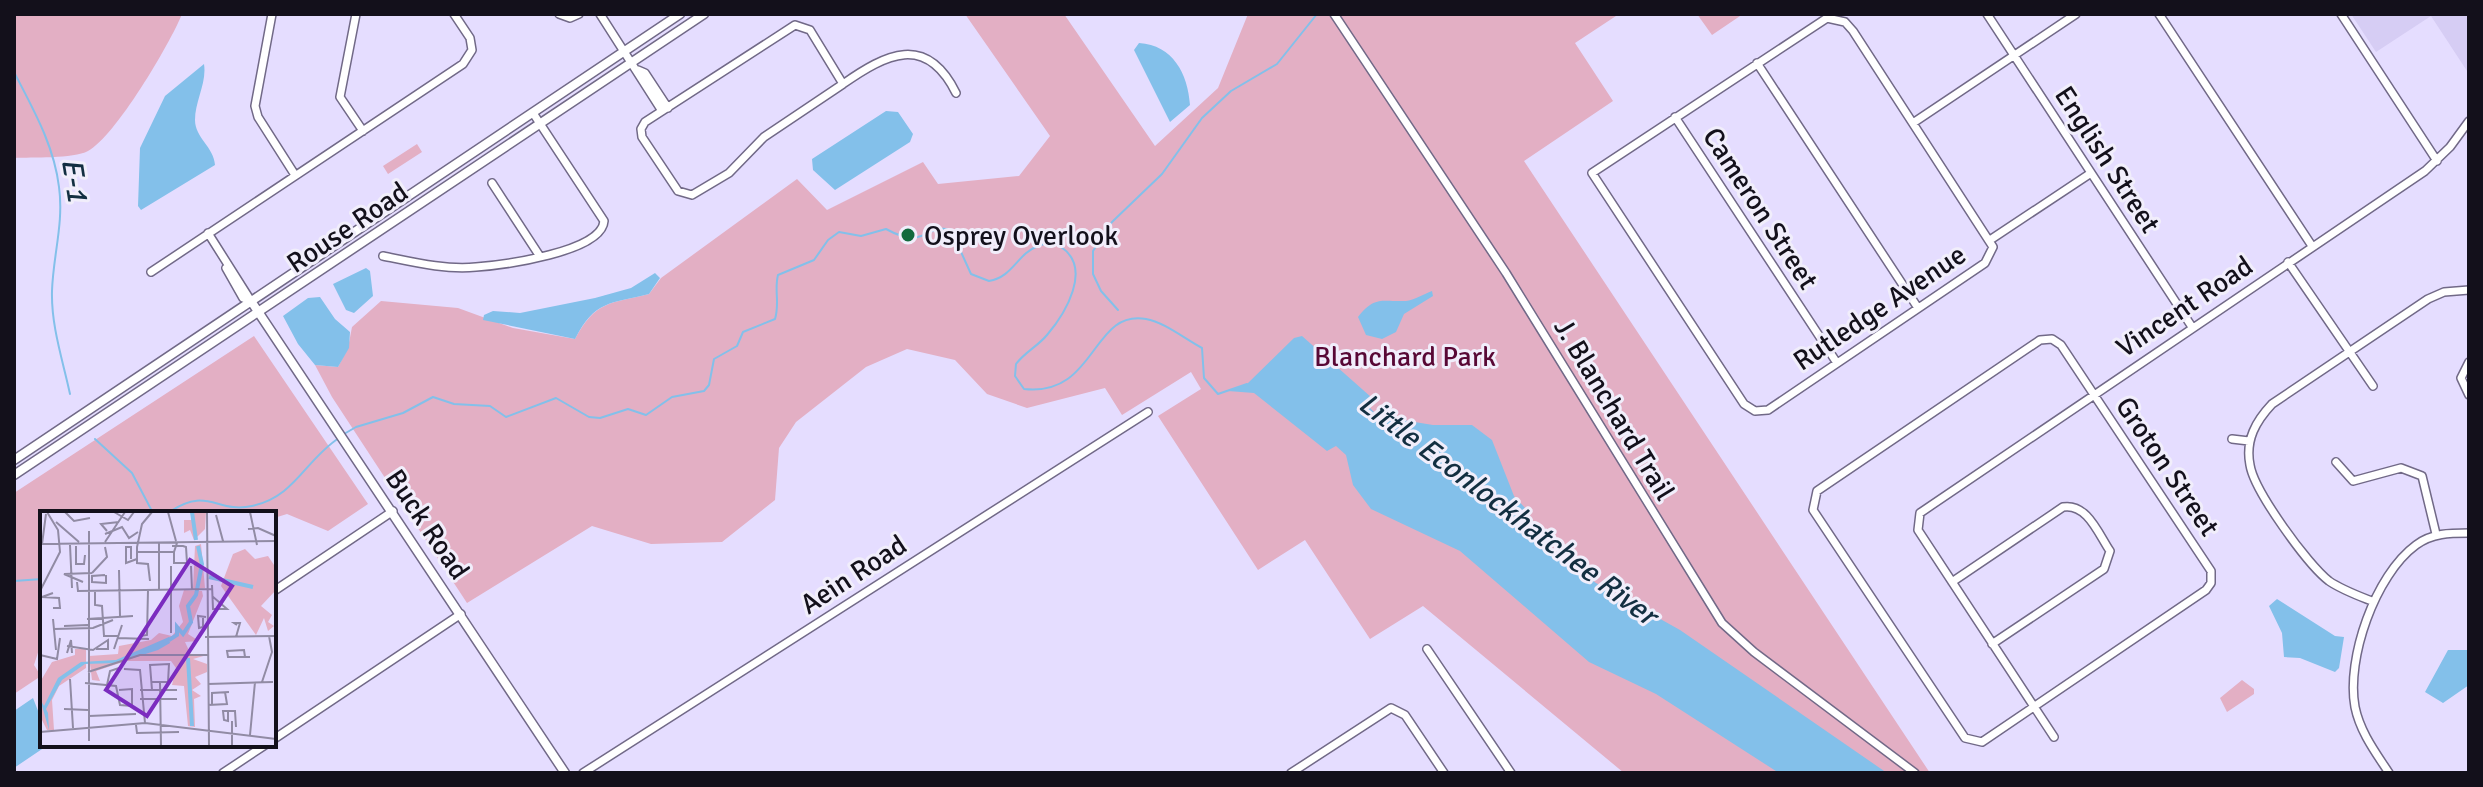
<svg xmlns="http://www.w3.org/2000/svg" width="2483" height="787" viewBox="0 0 2483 787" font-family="Signika,sans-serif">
<rect width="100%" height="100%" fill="#e5ddff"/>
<path fill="#d6cdf4" d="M 2351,14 L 2469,14 L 2469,74 L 2431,16 L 2376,52 Z"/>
<path fill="#e3afc4" d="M 14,14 L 182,14 C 170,44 115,137 88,151 C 73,159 32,157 14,158 Z
M 965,14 L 1064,14 L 1155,146 L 1218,88 L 1248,14 L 1619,14 L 1575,43 L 1613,101 L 1524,161 L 1930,773 L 1624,773 L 1423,606 L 1370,639 L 1305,540 L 1258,570 L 1158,416 L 1201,389 L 1191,372 L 1122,415 L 1105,388 L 1027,408 L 987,394 L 955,360 L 907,349 L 866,367 L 796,422 L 779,448 L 775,500 L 722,542 L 651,544 L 592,526 L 467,603 L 332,397 L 315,365 L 338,367 L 348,348 L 352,327 L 381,301 L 458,308 L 513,328 L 575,339 C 596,300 610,304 649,294 L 661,278 L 797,179 L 827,210 L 923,162 L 938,184 L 1019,176 L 1050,136 Z
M 1697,14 L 1743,14 L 1712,35 Z
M 417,144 L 422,152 L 388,174 L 383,166 Z
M 254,336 L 368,504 L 328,531 L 287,514 L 274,518 L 274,513 L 42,513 L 42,640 L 34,665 L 41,676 L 14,694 L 14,493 Z
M 2242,680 L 2254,689 L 2254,694 L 2227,712 L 2220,698 Z"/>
<path fill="#83c0ea" d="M 1139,43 C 1173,45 1188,74 1190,105 L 1170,122 L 1134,50 Z
M 204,64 C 207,83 195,101 195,120 C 195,138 214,147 215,165 L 141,210 L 138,206 L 140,148 L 165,96 Z
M 886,111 L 898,112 L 913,134 L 910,142 L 835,190 L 813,170 L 812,159 Z
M 366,268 L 370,271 L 373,296 L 354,313 L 346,310 L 333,284 Z
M 655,273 L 660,278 L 649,294 C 610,304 595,300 575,339 L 483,320 L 484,315 L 493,311 L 520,313 L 595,298 L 631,288 Z
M 1432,291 L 1433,296 L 1404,314 L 1396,332 L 1382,339 L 1366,335 L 1358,317 C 1375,295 1383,302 1406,301 C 1414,300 1424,294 1432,291 Z
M 320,297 L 335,319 L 350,332 L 349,348 L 338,367 L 315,365 L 298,344 L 283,316 L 308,298 Z
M 1302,336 L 1371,397 L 1368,406 L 1378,416 L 1433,425 L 1472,425 L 1492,440 L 1514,496 L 1526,509 L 1548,546 L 1596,583 L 1680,630 L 1887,773 L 1779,773 L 1656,694 L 1589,662 L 1460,551 L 1371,509 L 1353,485 L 1346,455 L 1336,446 L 1327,451 L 1254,393 L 1228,391 L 1247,384 L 1294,338 Z
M 2277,599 L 2335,636 L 2344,637 L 2339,668 L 2335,672 L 2300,658 L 2284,657 L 2282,633 L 2269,606 Z
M 2448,650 L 2469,650 L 2469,685 L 2443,703 L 2425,692 Z
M 33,698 L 42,721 L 42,745 L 48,745 L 14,768 L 14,711 Z"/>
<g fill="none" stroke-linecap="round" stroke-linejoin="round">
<path stroke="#83c0ea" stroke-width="2" d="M 14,72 C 33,109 54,145 59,187 C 64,223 53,256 52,291 C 51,326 63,361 70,394
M 1118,310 L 1101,291 L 1093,274 L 1093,251 L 1112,222 L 1162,174 L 1202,118 L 1231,91 L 1277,64 L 1317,14
M 344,434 L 356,427 L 403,413 L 433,397 L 454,404 L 490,406 L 506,417 L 556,398 L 589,417 L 600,418 L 628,409 L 646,415 L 672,397 L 704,391 L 709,385 L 714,359 L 737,346 L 743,332 L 775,319 C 780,303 774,290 778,275 L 814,260 L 828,240 L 839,232 L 861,236 L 886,229 C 926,251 925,223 951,230 L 971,274 L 989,281 C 1013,277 1017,254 1038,246 C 1045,243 1055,243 1061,247 C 1093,268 1065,314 1047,335 C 1038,346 1025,352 1016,364 L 1015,376 L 1024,389 C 1097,397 1091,309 1146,319 C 1164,322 1185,339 1202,348 L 1204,378 L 1218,394 L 1247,384
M 95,439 L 132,473 L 153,513
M 168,513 C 208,485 216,514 252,506 C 295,497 305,460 339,438
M 14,581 L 42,579"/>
<defs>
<path id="minor" d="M 272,14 L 255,106 L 258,117 L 295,175
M 356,14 L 340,97 L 363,131
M 559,14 L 570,18 L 579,14
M 600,14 L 662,111
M 1334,14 L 1506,273 L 1722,623 L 1754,652 L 1915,773
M 1987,14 L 2192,327
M 2159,14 L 2312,246
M 2341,14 L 2437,161
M 1827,18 L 1845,22 L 1853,31 L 1993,247 L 1985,263 L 1768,410 L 1755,411 L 1744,404 L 1592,173 Z
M 795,25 L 810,30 L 843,84 L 764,137 L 729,173 L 692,195 L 678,191 L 642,137 L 641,129 L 645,122 Z
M 1757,63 L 1918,308
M 638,70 L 645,73 L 668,108
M 843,84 C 886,54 926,33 956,93
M 1675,117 L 1837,363
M 1913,123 L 2076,14
M 492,183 L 539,255
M 208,233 L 251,301
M 1990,240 L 2091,173
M 383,256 C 413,262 445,270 476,267 C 503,265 602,252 604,221 L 533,113
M 2288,262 L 2373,386
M 226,268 L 243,298 L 251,301
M 151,272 L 463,64 L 472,50 L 470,38 L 454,14
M 2052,339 L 2061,345 L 2211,571 L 2211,583 L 2206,590 L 1982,742 L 1965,738 L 1813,510 L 1817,491 L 2040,340 Z
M 2469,362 L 2461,378 L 2469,395
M 2232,439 L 2249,441
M 2336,462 L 2353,481 L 2401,468 L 2422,476 L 2436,534
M 1952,582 L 2063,507 C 2087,503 2098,533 2110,551 L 2104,569 L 1992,644
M 274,591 L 393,511
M 2374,602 C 2359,596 2342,590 2329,581 C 2308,565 2254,491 2250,465 C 2245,440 2256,421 2272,404 L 2428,299 L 2444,292 L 2469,290
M 1427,649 L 1511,773
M 2054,737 L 1918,530 L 1920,513 L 2425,171 L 2450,147 L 2469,121
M 274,739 L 461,614
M 223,773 L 265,745
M 583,773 L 1148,412
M 1291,773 L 1391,708 L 1405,715 L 1444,773
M 2389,773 C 2376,753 2360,732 2355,707 C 2346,659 2375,575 2416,545 C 2432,533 2450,533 2469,533"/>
<path id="tertiary" d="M 251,301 L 565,773
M 14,460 L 680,14
M 14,475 L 704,14"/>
</defs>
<use href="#minor" stroke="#716987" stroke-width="10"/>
<use href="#tertiary" stroke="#716987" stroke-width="11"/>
<use href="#minor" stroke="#fff" stroke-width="7"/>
<use href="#tertiary" stroke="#fff" stroke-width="8"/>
</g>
<circle fill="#126a3d" stroke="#f1eefb" stroke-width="3" cx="908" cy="235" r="8"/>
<g text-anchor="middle" stroke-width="6" stroke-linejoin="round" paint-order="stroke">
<g font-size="28" fill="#13101b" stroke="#f1eefb">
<text transform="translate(2108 159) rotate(57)" y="10">English Street</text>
<text transform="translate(1761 208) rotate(57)" y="10">Cameron Street</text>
<text transform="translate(347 227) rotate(-34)" y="10">Rouse Road</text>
<text transform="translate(2184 306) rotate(-34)" y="10">Vincent Road</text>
<text transform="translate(1879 307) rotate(-34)" y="10">Rutledge Avenue</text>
<text transform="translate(1615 409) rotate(59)" y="10">J. Blanchard Trail</text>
<text transform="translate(2168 466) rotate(56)" y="10">Groton Street</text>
<text transform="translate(428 524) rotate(56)" y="10">Buck Road</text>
<text transform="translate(853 574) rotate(-33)" y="10">Aein Road</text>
</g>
<g font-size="28" fill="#13101b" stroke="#f1eefb" text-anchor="start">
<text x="924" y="245">Osprey Overlook</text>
</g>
<g font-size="28" fill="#580835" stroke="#f1eefb">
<text x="1405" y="366">Blanchard Park</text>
</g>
<g font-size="30" font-style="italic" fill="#132f41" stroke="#f1eefb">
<text transform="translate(75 180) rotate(81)" y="10">E-1</text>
<text transform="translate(1508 509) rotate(37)" y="10">Little Econlockhatchee River</text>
</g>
</g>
<g transform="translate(40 511)">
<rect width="236" height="236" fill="#e5ddff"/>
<path d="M 151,1 L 166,1 L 165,18 L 154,29 L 150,19 L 144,22 L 144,9 L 153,9 ZM 161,33 L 165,77 L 153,78 L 155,35 ZM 205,38 L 215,48 L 228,45 L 234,54 L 236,79 L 221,95 L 232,104 L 228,111 L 234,115 L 228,120 L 224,107 L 216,124 L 181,75 L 193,43 ZM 144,79 L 162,80 L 163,85 L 148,123 L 159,130 L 145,131 L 151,144 L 167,144 L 153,148 L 167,153 L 167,161 L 155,166 L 161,173 L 152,179 L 161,185 L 154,188 L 155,216 L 148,215 L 144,175 L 132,174 L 136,157 L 131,150 L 86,150 L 56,160 L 60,170 L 52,169 L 49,145 L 78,143 L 79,135 L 111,129 L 119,122 L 132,125 L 143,111 L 139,95 ZM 35,138 L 46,138 L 46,157 L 19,175 L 12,189 L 14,219 L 7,219 L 0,205 L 0,171 L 12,151 L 35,144 Z" fill="#e3afc4"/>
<path d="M 129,126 L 130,132 L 118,139 L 77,152 L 45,153 L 22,169 L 6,198 L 8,202 L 9,219 L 0,188 L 4,195 L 18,167 L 41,151 L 76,149 Z" fill="#83c0ea"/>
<path fill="none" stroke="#83c0ea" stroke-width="4" d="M 152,1 L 156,29M 169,66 L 213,76M 129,129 L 137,124 L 137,116 L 143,123 L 151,111 L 148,95 L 156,84 L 162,53 L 158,35M 148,147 L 152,215"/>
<path fill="none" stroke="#918ba4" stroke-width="2" d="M 25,1 L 34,10 L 50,7M 74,1 L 88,9 L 94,1M 128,1 L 136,30M 167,1 L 169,235M 210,1 L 217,34M 176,4 L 183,30M 16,11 L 39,31M 208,18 L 218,17 L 236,25M 67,20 L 61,13 L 79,11M 65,23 L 82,16 L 89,27 L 98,21M 65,31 L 85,1M 119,32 L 119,79M 0,33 L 236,30M 2,33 L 6,3M 30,34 L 32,77M 36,35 L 36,53 L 44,53 L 45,44M 132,35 L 143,35 L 146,36 L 147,52 L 134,52 L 134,41 L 137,32M 97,41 L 134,41M 91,48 L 91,36 L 86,36 L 86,52 L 97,48M 131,55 L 131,122M 151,55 L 152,79M 79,59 L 80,105M 52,62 L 67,46 L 65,36M 65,64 L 52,65 L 52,71 L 66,72 L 66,64M 110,70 L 108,53 L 97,52 L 97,36 L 102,13 L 112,1M 37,71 L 38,80 L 172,78M 43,71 L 24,63 L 52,62M 172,74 L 173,98 L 187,98 L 172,85M 0,80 L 20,41 L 18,19 L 7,1M 55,80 L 55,94 L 62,95 L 64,125 L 78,125M 13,82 L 2,86 L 19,87 L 20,97 L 13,97M 163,107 L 163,116 L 159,117 L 158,105 L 166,106M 13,108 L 16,139M 47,108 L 93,105M 24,115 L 48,114M 14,118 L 53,117 L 73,109M 100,125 L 107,124 L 108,79M 165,126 L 236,125M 196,126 L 200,112 L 194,112 L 197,114M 78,127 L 109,128M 27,135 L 53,139 L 68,129 L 68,138 L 56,138M 74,138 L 82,114M 27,142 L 31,129 L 32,142M 0,144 L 17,148 L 20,127M 205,146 L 204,139 L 187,140 L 188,146 L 210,146M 84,158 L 100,159 L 105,212M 48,161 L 100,144 L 168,144M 30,168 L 33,217M 111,171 L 128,171 L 129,153 L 110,154 L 112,179M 120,171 L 121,235M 222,171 L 232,141 L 229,125M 45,172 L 76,175 L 80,194 L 92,195 L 92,178 L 79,179M 168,173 L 233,171M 67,174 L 70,160 L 82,156M 100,179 L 137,179M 100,188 L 137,188M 168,194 L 187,193 L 185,181M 172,194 L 172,182 L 189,181M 24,198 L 48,199M 188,200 L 183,200 L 184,209 L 188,210 L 188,200 L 195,200 L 196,216M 49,205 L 96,203M 192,210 L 192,235M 96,214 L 97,222 L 139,221M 0,221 L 105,212 L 236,228M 210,224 L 215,171M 49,230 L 49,20"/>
<path fill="#7b2cbf" fill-opacity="0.15" stroke="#7b2cbf" stroke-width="4" d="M 150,49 L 192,75 L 107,205 L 66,179 Z"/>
<rect width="236" height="236" fill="none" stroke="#13101b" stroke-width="4"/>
</g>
<rect width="2483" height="787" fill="none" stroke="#13101b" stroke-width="32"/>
</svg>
